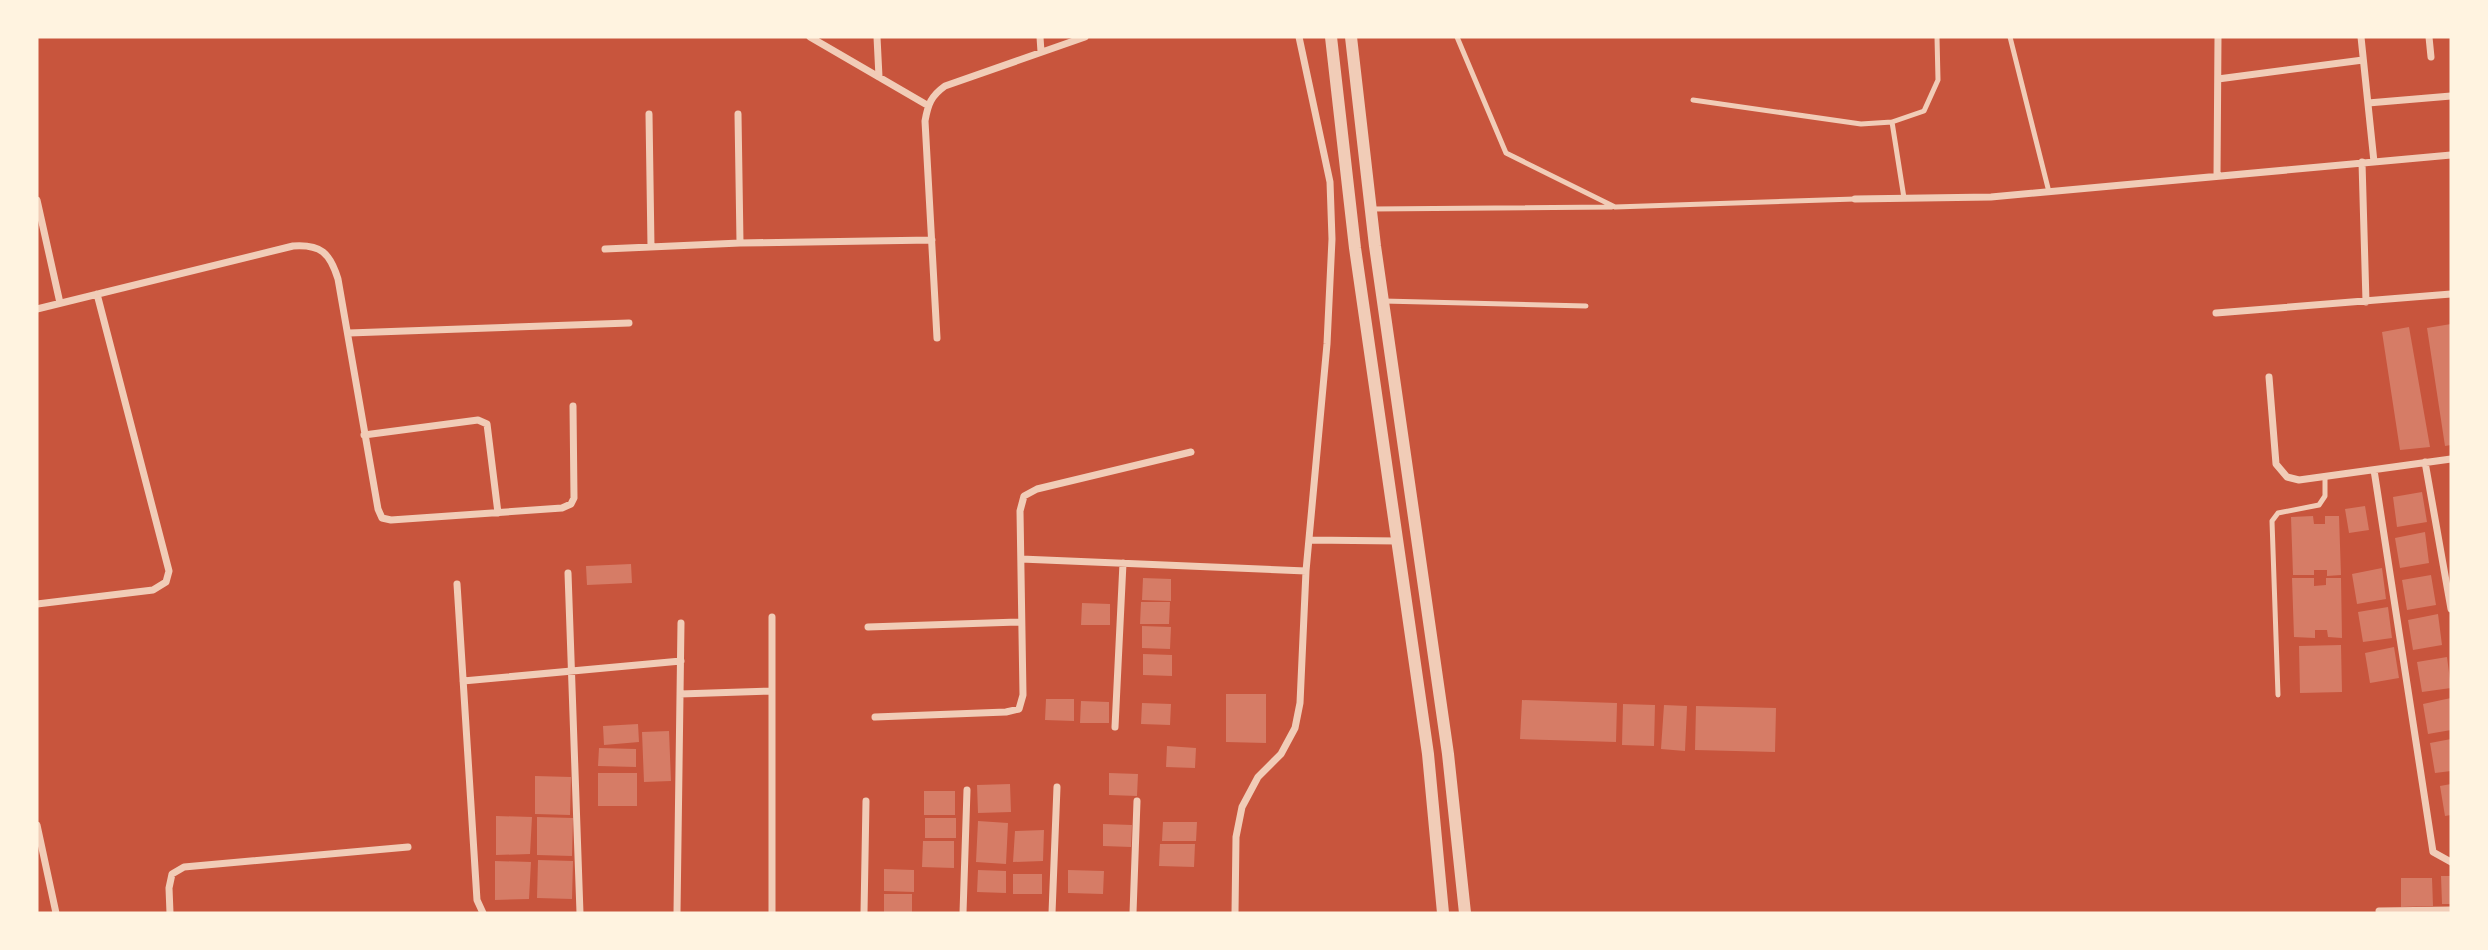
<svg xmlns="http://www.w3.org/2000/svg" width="2488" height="950" viewBox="0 0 2488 950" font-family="'Archivo Narrow',sans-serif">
<rect width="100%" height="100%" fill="#c8553d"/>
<path fill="#d67c66" d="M 2451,324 L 2451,445 L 2445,446 L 2427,328 Z
M 2409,327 L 2430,447 L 2400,450 L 2382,332 Z
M 2422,492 L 2427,522 L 2397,527 L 2393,497 Z
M 2365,506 L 2369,530 L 2349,533 L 2345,509 Z
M 2313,516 L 2314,524 L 2325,524 L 2325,516 L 2339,516 L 2341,575 L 2327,576 L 2327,570 L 2314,570 L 2314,575 L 2293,575 L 2291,517 Z
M 2425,532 L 2429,563 L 2400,568 L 2395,538 Z
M 631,564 L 632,583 L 587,585 L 586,566 Z
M 2382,568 L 2386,599 L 2357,604 L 2352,574 Z
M 2431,575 L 2436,605 L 2407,610 L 2402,580 Z
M 1143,578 L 1171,579 L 1171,601 L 1142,600 Z
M 2292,578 L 2314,578 L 2314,586 L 2326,585 L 2326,578 L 2341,578 L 2342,638 L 2328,637 L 2327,630 L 2315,630 L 2315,638 L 2294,637 Z
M 1141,602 L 1170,602 L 1169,624 L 1140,624 Z
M 1082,603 L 1110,604 L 1110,625 L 1081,625 Z
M 2388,607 L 2392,638 L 2363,642 L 2358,612 Z
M 2438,614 L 2442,645 L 2413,650 L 2408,620 Z
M 1142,626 L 1171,627 L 1170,649 L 1142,648 Z
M 2341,645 L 2342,692 L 2300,693 L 2299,646 Z
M 2394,647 L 2399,678 L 2370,683 L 2365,653 Z
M 1143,654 L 1172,655 L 1172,676 L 1143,675 Z
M 2447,657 L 2451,688 L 2422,692 L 2417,662 Z
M 1226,694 L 1266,694 L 1266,743 L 1226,742 Z
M 2451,698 L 2451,730 L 2428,734 L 2423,704 Z
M 1046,699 L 1074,699 L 1074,721 L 1045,720 Z
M 1522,700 L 1617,703 L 1616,742 L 1520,739 Z
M 1081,701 L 1109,702 L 1109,723 L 1080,723 Z
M 1142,703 L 1171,704 L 1170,725 L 1141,724 Z
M 1623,704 L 1655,705 L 1654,746 L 1622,745 Z
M 1664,705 L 1687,706 L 1685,751 L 1661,749 Z
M 1696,706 L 1776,708 L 1775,752 L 1695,750 Z
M 638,724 L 639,742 L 604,745 L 603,726 Z
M 669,731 L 671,781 L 644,782 L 642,732 Z
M 2451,739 L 2451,771 L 2435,773 L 2430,743 Z
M 1167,746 L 1196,748 L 1195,768 L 1166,767 Z
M 599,748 L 636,749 L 636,767 L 598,766 Z
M 598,773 L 637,773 L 637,806 L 598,806 Z
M 1109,773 L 1138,774 L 1137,796 L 1109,795 Z
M 535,776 L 571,777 L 570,815 L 535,814 Z
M 1010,784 L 1011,812 L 978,813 L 977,785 Z
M 2451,784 L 2451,815 L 2445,816 L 2440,786 Z
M 924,791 L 955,791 L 955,815 L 924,815 Z
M 496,816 L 532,817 L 530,854 L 496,855 Z
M 537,817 L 573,818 L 572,856 L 537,855 Z
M 925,818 L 956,818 L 956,838 L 925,838 Z
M 978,821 L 1008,823 L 1006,864 L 976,862 Z
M 1163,822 L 1197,822 L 1196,841 L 1162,841 Z
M 1103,824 L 1132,825 L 1131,847 L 1103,846 Z
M 1044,830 L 1043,861 L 1013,862 L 1015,831 Z
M 923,841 L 954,841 L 954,868 L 922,867 Z
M 1160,844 L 1195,844 L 1194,867 L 1159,866 Z
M 538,860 L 573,861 L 572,899 L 537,898 Z
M 495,861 L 531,862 L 529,899 L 495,900 Z
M 884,869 L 914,870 L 914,892 L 884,891 Z
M 978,870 L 1006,871 L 1006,893 L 977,892 Z
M 1068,870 L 1104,871 L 1103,894 L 1068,893 Z
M 1013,874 L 1042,874 L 1042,894 L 1013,894 Z
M 2441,876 L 2451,876 L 2451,904 L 2442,904 Z
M 2401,878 L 2432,878 L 2433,906 L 2401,907 Z
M 884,894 L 912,894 L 912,913 L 884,913 Z"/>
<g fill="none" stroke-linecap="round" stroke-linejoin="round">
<path stroke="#f1ccb7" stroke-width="5" d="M 1457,37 L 1506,153 L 1615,207 L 1855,199
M 2010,37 L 2049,192
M 1693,100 L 1861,124 L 1892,122 L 1924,111 L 1938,80 L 1937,37
M 1892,122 L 1904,198
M 1373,209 L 1612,207
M 1383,301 L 1586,306
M 2278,695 L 2272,521 L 2278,513 L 2319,505 L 2325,496 L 2325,476"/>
<path stroke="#f1ccb7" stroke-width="7" d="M 810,37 L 927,105
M 877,37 L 879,77
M 1040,37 L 1041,52
M 2361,37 L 2374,162
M 2429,37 L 2431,57
M 2218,79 L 2363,60
M 2368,103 L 2451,96
M 649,114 L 651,247
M 738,114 L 740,243
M 2362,162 L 2366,302
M 2217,176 L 2218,37
M 1855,199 L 1991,197 L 2451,155
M 37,200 L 60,303
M 605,249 L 740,243 L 932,240
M 37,309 L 293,246 C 321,244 330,253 338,279 L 378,509 L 382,518 L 391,520 L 562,508 L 571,504 L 574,498 L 573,406
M 2216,313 L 2451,294
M 349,333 L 629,323
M 937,338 L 925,121 C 928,104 931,96 945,86 L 1085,37
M 2269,377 L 2276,464 L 2287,477 L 2299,480 L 2451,459
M 364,435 L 478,420 L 487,424 L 498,513
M 2425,462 L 2451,609
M 2374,470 L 2433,852 L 2451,862
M 1309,540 L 1398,541
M 1021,559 L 1306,571
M 568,573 L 580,913
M 457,584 L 477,900 L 483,913
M 37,604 L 153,590 L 166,582 L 169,571 L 97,294
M 772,617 L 772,913
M 868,627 L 1020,622
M 463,681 L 681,661
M 680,694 L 772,691
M 875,717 L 1006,712 L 1019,709 L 1023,695 L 1020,511 L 1024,496 L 1037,489 L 1191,452
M 1115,727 L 1123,563
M 37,825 L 56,913
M 2379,911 L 2451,910
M 170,913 L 169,888 L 172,874 L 184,867 L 408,847
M 677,913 L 681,623
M 864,913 L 866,801
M 963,913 L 967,790
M 1052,913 L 1057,787
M 1133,913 L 1137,801
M 1235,913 L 1236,837 L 1242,807 L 1258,777 L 1281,754 L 1295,728 L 1300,703 L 1306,571 L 1327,344 L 1332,239 L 1330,182 L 1299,37"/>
<path stroke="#f1ccb7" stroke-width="12" d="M 1331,37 L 1355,248 L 1428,754 L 1443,913
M 1351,37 L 1375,246 L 1448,754 L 1465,913"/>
</g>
<rect width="2488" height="950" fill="none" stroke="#fff3e0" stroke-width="77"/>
</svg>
